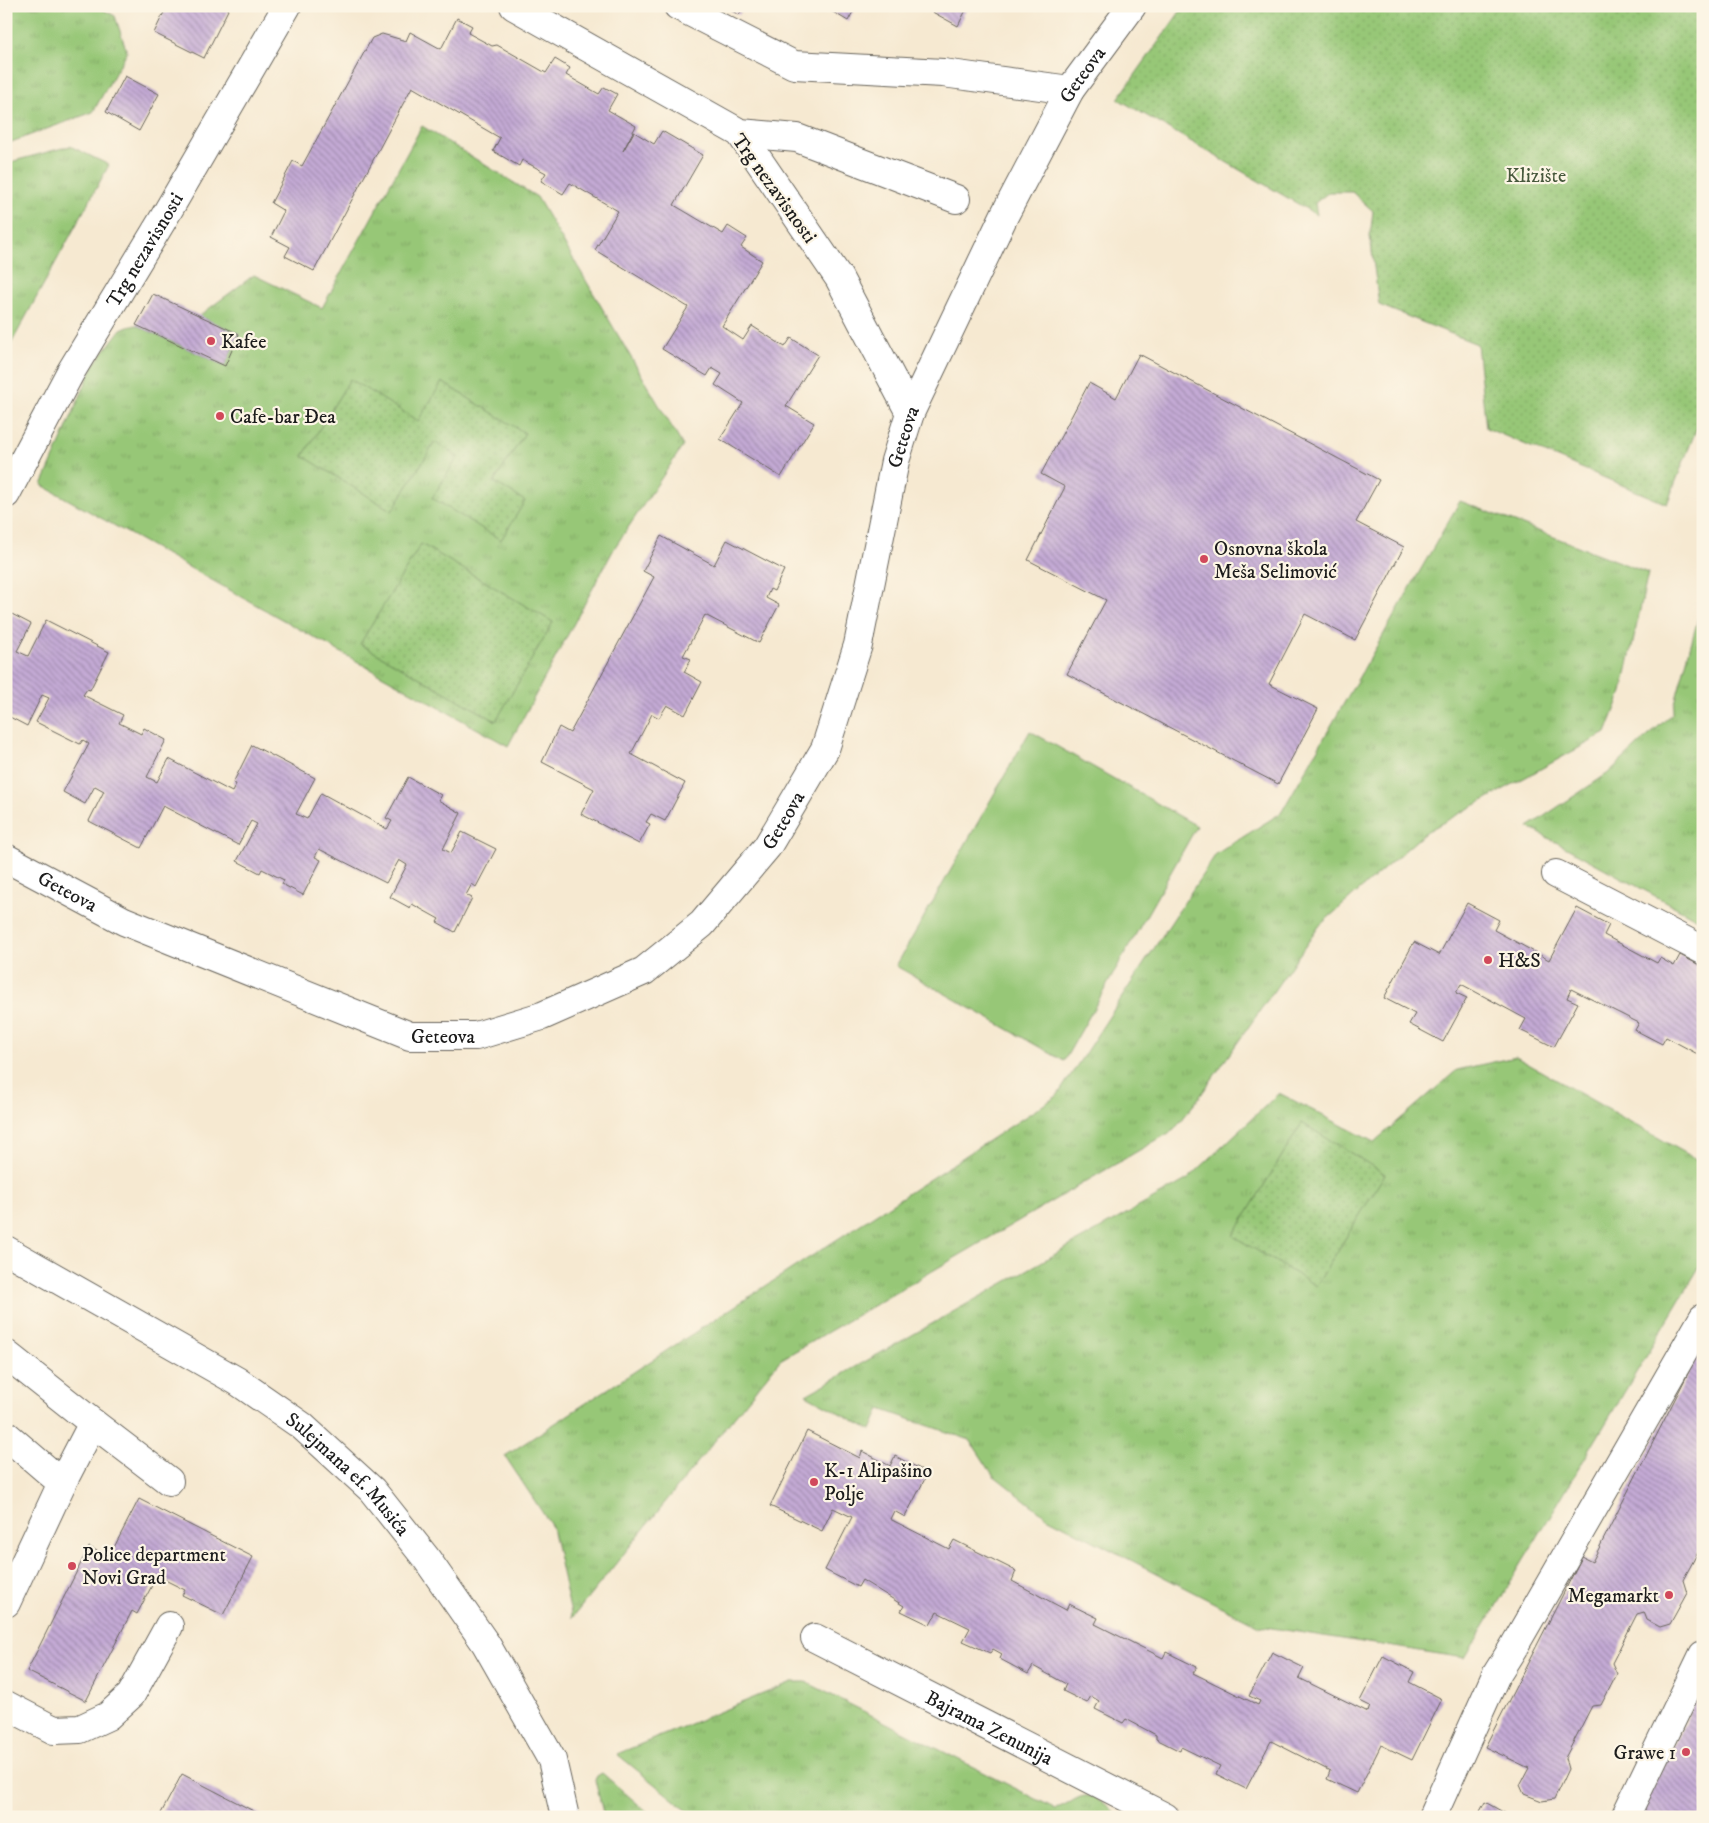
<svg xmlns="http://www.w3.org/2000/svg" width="1709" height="1823" viewBox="0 0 1709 1823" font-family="'IM FELL DW Pica',serif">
<defs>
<pattern id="grass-tufts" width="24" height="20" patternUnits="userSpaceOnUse" patternTransform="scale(1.25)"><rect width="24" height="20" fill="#97c777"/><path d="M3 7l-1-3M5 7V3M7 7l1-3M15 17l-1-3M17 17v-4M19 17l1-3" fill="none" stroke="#82aa66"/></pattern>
<pattern id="park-dots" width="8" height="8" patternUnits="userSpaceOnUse" patternTransform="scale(1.25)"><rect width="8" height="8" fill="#97c777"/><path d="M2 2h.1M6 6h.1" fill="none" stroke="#82aa66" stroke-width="1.8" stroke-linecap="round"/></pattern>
<pattern id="building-back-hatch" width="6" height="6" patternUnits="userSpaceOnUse" patternTransform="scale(1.25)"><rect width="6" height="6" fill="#c4aad5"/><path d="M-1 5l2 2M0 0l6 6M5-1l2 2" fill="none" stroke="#9e8aac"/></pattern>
</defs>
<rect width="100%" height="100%" fill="#fcf5e5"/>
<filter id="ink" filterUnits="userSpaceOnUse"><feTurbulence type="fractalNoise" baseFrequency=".02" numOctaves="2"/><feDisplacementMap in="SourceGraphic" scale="10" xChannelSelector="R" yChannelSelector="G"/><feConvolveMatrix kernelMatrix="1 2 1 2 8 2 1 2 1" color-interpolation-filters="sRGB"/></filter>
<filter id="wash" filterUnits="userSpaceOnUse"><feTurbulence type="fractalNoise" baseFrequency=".0096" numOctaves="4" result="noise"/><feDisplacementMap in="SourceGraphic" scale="20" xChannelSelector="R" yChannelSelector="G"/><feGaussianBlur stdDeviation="1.12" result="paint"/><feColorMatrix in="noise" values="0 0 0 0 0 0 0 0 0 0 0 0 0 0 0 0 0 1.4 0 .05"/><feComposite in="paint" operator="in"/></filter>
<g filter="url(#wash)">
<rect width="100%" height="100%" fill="#f6e9d1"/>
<path fill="url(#grass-tufts)" stroke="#5a724a" d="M 6,6 L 96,6 L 115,16 L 127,52 L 93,112 L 6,144 Z
M 422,126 L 537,197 L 683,446 L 615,547 L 508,746 L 42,485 L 94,364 L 121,329 L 136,325 L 225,366 L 239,334 L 199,316 L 254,275 L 322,308 Z
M 70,146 L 109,165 L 6,353 L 6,168 L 14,161 Z
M 1460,501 L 1648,573 L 1622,692 L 1606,733 L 1426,832 L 1320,925 L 1198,1099 L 1174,1130 L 780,1360 L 572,1618 L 552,1527 L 505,1456 L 1057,1096 L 1216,854 L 1281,813 Z
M 1703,600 L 1703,922 L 1528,827 L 1607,774 L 1672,714 Z
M 1516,1057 L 1703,1163 L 1703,1261 L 1465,1658 L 1259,1626 L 1047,1517 L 993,1475 L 970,1440 L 880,1409 L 871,1430 L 806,1395 L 1188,1179 L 1279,1093 L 1374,1142 L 1457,1070 Z
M 792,1682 L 806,1682 L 1056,1809 C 1067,1806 1069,1802 1078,1798 C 1092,1791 1105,1803 1114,1812 L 1114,1817 L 695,1817 L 617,1754 Z
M 602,1773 L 653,1817 L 604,1817 L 595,1780 L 597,1776 Z"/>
<path fill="url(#park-dots)" stroke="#5a724a" d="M 1184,6 L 1703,6 L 1703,412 L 1667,504 L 1486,428 L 1477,344 L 1379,305 L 1370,236 L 1373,211 L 1352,192 L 1329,192 L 1315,203 L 1317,215 L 1118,99 Z
M 350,379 L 418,421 L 442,382 L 525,433 L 494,482 L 525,501 L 501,540 L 432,498 L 458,457 L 435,442 L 392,511 L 303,456 Z
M 421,544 L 553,622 L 496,721 L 360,644 Z
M 1302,1123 L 1385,1174 L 1316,1286 L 1233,1236 Z"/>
<path fill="#97c777" stroke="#5a724a" d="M 1030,731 L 1197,826 L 1064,1061 L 896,966 Z"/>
<g id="blocks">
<path fill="url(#building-back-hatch)" d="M 167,6 L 230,6 L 204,58 L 154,33 Z
M 724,6 L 744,6 L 739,15 Z
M 823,6 L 856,6 L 848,21 Z
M 929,6 L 968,6 L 958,26 L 927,9 Z
M 457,18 L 472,26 L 468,33 L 492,46 L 497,45 L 546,73 L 555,59 L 570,68 L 566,75 L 599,94 L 604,87 L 617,94 L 608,110 L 636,126 L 623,151 L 634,132 L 654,144 L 662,131 L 703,155 L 674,205 L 723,234 L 728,226 L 747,238 L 741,247 L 762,261 L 722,326 L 743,340 L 752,326 L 785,347 L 791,338 L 818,355 L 786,406 L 814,423 L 781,477 L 720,439 L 743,403 L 715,385 L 722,374 L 712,368 L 707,376 L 662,349 L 688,307 L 595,250 L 618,211 L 570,183 L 563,194 L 541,181 L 546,173 L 522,160 L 519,166 L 493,151 L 500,138 L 412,87 L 314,271 L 285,256 L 290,247 L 271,237 L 284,211 L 271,203 L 293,161 L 302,166 L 372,38 L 382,34 L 406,41 L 410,32 L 441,49 Z
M 125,76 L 159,94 L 139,131 L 106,112 Z
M 153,294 L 239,334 L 225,366 L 136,325 Z
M 1139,354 L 1379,480 L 1356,522 L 1404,547 L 1355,640 L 1305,614 L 1269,684 L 1318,709 L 1278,784 L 1067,674 L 1106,600 L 1028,560 L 1065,487 L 1041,474 L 1089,383 L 1116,398 Z
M 661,536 L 714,565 L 727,540 L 784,570 L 774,591 L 770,589 L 766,598 L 779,605 L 759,643 L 705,615 L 683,656 L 691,659 L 684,672 L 702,682 L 685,715 L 667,705 L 659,718 L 652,714 L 631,754 L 685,783 L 665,821 L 651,814 L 646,822 L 650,824 L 639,844 L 581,814 L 594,789 L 542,762 L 559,727 L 570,733 L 654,577 L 643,571 Z
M 6,611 L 31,624 L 17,651 L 28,656 L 46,620 L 109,652 L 90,690 L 87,689 L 83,695 L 123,715 L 119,723 L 141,734 L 144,728 L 166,740 L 147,777 L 157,782 L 169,759 L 232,792 L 236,784 L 233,783 L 252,745 L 315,778 L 296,814 L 307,819 L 321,793 L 387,829 L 392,821 L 386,818 L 408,777 L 441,795 L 438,800 L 461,813 L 443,849 L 451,853 L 462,832 L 496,849 L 476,887 L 472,884 L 466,895 L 472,898 L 455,932 L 437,922 L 439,919 L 412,904 L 410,908 L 390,897 L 407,865 L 399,860 L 386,883 L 319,849 L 315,857 L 321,860 L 303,895 L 282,884 L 284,880 L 262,869 L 260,873 L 237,861 L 257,824 L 251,821 L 238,845 L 163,806 L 141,848 L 89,821 L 104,791 L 95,786 L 85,804 L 63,792 L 89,744 L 83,740 L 80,744 L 36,722 L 49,698 L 42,695 L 27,726 L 6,715 Z
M 1467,903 L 1499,920 L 1494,930 L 1549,960 L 1577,908 L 1609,925 L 1604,935 L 1657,963 L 1660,958 L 1674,966 L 1680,955 L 1703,967 L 1703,1057 L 1666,1037 L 1662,1044 L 1635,1030 L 1639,1023 L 1571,989 L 1567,998 L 1578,1003 L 1554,1047 L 1520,1030 L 1526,1019 L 1461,984 L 1456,993 L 1467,998 L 1443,1042 L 1409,1024 L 1415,1014 L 1384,998 L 1414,942 L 1439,955 Z
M 1703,1344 L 1703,1543 L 1683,1580 L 1687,1593 L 1670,1624 L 1660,1627 L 1647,1620 L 1644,1612 L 1637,1614 L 1612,1663 L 1617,1674 L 1601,1705 L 1592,1706 L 1565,1758 L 1568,1769 L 1554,1799 L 1542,1801 L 1524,1794 L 1520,1785 L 1529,1768 L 1485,1747 L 1582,1557 L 1592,1562 Z
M 807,1431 L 860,1458 L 862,1451 L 890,1466 L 895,1456 L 928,1473 L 905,1517 L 894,1511 L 890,1519 L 949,1549 L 954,1540 L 1016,1571 L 1012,1581 L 1066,1610 L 1069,1604 L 1098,1618 L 1095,1624 L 1163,1658 L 1166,1652 L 1197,1667 L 1193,1673 L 1258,1705 L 1260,1701 L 1249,1696 L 1272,1652 L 1304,1668 L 1299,1678 L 1368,1712 L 1370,1706 L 1360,1701 L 1383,1656 L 1414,1672 L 1409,1682 L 1442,1699 L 1412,1760 L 1381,1745 L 1357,1793 L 1327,1779 L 1330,1771 L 1271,1741 L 1246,1789 L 1216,1774 L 1220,1766 L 1181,1747 L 1180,1751 L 1156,1739 L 1156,1735 L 1126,1719 L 1123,1723 L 1095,1709 L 1099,1701 L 1091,1696 L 1087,1703 L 1063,1691 L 1066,1684 L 1033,1666 L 1028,1674 L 1000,1659 L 1002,1654 L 993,1649 L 990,1653 L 963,1641 L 970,1628 L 937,1612 L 930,1625 L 901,1611 L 904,1606 L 862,1580 L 858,1587 L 825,1570 L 852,1517 L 833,1508 L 822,1531 L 770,1506 Z
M 139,1499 L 253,1557 L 223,1615 L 182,1595 L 185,1590 L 157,1576 L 137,1614 L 132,1611 L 86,1701 L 27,1671 L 89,1547 L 109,1557 Z
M 1703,1687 L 1703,1817 L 1637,1817 Z
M 182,1774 L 265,1817 L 159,1817 Z
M 1485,1802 L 1512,1817 L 1477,1817 Z"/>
</g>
</g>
<g filter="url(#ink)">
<use href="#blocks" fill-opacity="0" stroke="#68645b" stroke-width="1"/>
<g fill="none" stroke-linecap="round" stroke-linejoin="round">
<defs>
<g id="minor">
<path d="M 514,6 L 740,133 L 839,278 L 910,413"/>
<path d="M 678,6 L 794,65 L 943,73 L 1070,90"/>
<path d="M 740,133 L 797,138 L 956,199"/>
<path id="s1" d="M 6,494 L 70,373 L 162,221 L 287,6"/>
<path id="s2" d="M 6,858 L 124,921 L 410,1036 L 476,1036 L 542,1016 L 644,971 L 702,924 L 767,847 L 825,749 L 858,645 L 895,461 L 910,413 L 1005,214 L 1070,90 L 1132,6"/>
<path d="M 1556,874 L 1703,950"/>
<path id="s3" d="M 6,1250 L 237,1381 L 302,1426 L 372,1490 L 426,1558 L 486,1644 L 552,1760 L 565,1817"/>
<path d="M 6,1354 L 93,1423 L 62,1483"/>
<path d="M 93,1423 L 169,1481"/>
<path d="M 6,1435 L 62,1483 L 6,1603"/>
<path id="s4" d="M 815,1638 L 1165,1817"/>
<path d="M 6,1705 L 54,1730 L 80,1729 L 108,1716 L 131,1695 L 169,1626"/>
<path d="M 1432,1817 L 1496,1675 L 1513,1648 L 1703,1318"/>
<path d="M 1625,1817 L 1703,1655"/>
</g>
</defs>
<use href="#minor" stroke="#68645b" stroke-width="30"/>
<use href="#minor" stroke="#fff" stroke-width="28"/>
</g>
</g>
<g fill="#d1495b" stroke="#fcf5e5" stroke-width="2">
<circle cx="211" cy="341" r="5"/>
<circle cx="220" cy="416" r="5"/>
<circle cx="1204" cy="559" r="5"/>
<circle cx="1488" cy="960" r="5"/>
<circle cx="814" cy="1482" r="5"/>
<circle cx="72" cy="1566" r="5"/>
<circle cx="1669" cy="1595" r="5"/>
<circle cx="1686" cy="1752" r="5"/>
</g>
<g text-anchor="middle" stroke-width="4.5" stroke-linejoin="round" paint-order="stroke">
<g font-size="20" fill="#1c1c1c" stroke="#fcf5e5">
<text dy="7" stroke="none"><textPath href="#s2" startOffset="1705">Geteova</textPath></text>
<text transform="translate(775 188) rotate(54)" y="7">Trg nezavisnosti</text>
<text dy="7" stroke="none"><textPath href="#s1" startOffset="281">Trg nezavisnosti</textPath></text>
<text dy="7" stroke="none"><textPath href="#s2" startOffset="1300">Geteova</textPath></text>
<text dy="7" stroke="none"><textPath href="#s2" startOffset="895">Geteova</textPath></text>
<text dy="7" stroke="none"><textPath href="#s2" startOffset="70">Geteova</textPath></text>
<text dy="7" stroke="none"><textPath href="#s2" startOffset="475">Geteova</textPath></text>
<text dy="7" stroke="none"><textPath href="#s3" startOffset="411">Sulejmana ef. Musića</textPath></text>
<text dy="7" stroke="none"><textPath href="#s4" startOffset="196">Bajrama Zenunija</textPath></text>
</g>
<g font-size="20" fill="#47583c" stroke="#fcf5e5">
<text x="1536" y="182">Klizište</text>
</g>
<g font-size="20" fill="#1c1c1c" stroke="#fcf5e5" text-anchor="start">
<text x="221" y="348">Kafee</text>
<text x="230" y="423">Cafe-bar Đea</text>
<text x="1214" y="555">Osnovna škola<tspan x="1214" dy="23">Meša Selimović</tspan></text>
<text x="1498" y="967">H&amp;S</text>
<text x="824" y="1477">K-1 Alipašino<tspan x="824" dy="23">Polje</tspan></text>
<text x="82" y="1561">Police department<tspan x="82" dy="23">Novi Grad</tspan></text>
<text x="1659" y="1602" text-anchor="end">Megamarkt</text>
<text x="1676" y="1759" text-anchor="end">Grawe 1</text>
</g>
</g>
<rect width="1709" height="1823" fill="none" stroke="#fcf5e5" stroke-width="25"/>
</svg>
